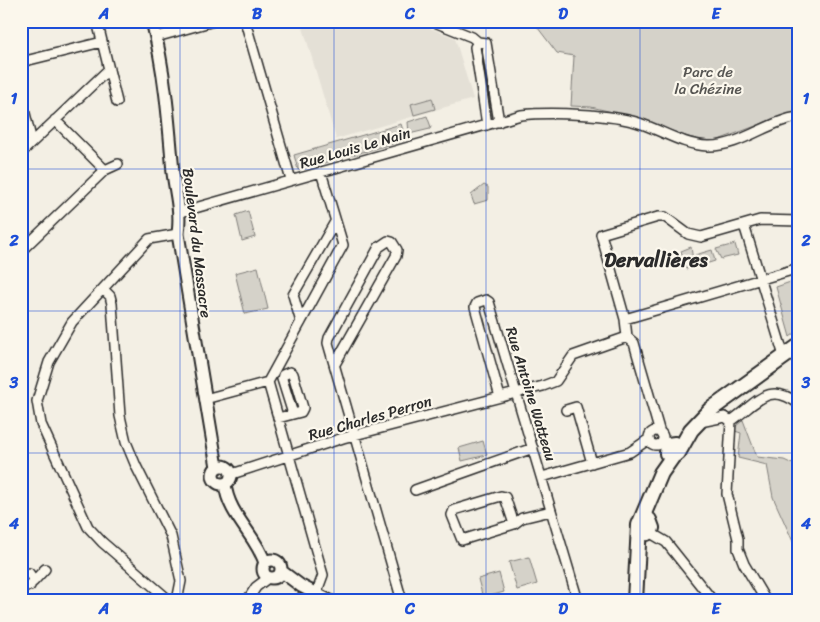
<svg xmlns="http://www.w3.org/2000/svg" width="820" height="622" viewBox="0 0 820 622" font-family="Sriracha,sans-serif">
<rect width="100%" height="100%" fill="#f3efe4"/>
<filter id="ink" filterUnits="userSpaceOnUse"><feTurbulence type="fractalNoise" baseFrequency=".02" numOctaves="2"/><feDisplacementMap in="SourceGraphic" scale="10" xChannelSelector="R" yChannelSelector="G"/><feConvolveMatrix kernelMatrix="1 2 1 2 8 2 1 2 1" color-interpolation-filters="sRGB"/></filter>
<g filter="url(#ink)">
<path fill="#e4e0d6" d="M 301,21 L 412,21 L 455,38 L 473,99 L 336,139 Z"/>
<path fill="#d5d2c9" stroke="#807e7a" d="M 538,21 L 799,21 L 799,115 L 785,115 L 713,142 L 688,137 L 638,118 L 591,107 L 571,106 L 574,56 L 557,53 L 538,28 Z
M 432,98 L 435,109 L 414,115 L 411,104 Z
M 427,116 L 431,127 L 430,129 L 409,134 L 408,122 Z
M 401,124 L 406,140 L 298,170 L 294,155 Z
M 484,185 L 488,187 L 488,200 L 474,204 L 471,195 Z
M 248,211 L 255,237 L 242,241 L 236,215 Z
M 735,244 L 738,255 L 721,259 L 716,249 Z
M 691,247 L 694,267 L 686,269 L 681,251 Z
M 712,250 L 715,261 L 699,266 L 695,255 Z
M 258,267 L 268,309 L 245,314 L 235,273 Z
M 799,279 L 799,330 L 790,337 L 776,287 Z
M 743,420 L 757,457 L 784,460 L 799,467 L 799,555 L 773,497 L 767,465 L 738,458 L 741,433 L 735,431 L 735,427 Z
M 483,441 L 487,455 L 462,461 L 459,448 Z
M 529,557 L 537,584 L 517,590 L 509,562 Z
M 499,573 L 504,592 L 483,598 L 478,579 Z"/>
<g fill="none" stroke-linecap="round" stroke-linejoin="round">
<defs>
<path id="minor" d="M 97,21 L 117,102
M 245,21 L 291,180
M 432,21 L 472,37 L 478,42 L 486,43 L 499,122
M 156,37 L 214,21
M 478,42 L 475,47 L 487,125
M 21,62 L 102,42
M 21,97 L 32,142
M 21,153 L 109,69
M 105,170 L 118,164
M 181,212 L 521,115 C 550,112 612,114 639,123 C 663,131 683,145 708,146 C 741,147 769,120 799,117
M 744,225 L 784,356
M 21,251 L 105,170 L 55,120
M 103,289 L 110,296 L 112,304 L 120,416 L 126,442 L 136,466 L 171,536 L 181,581 L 177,601
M 625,319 L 799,268
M 301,322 L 293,295 L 335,222
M 627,337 L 634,343 L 660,433
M 335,364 L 396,256 L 397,250 L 392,242 L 388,241 L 379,247 L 329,338 L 328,343 L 402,601
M 500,397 L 475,307 L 477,303 L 486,300 L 489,302 L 578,601
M 205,399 L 268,382
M 566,410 L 576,407 L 592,463
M 278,418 L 301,412 L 303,408 L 293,374 L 290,372 L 283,375 L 282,379 L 293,414
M 731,421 L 727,494 L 738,539 L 738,549 L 744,564 L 766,601
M 731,421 C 756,404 768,380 799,404
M 700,422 L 725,417 L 731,421
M649 438a7 7 0 1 1 14 0a7 7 0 1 1-14 0Z
M 232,474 L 343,438 L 543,386 L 556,381 L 573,356 L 627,337 L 625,319 L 601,234 L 658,217 L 665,217 L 688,234 L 701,237 L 760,220 L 799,221
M 542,477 L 630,452 L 649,439
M 415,490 L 533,448
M 514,524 L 505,497 L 501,496 L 454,510 L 452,515 L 462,540 L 514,524 L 522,518 L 551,511
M 649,532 L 666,542 L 713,601
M 21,575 L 29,573 L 33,579 L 30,586 L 21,584
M 33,582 L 45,569
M 316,594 L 323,575 L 268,382 L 343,245 L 321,172
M 170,601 L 102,542 L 88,527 L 41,424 L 37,401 L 49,362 L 72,322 L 149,239 L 178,234
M 247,601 L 256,587 L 268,578"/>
<path id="secondary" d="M 152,21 C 165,70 169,123 173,173 C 176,196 181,210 178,234 L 217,467
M213 475a9 9 0 1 1 18 0a9 9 0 1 1-18 0Z
M 225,484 C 228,515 256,535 265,563
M263 569a9 9 0 1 1 18 0a9 9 0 1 1-18 0Z
M 281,571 L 301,586 L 330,601"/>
<path id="primary" d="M 673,456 L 667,453 L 668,445 L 675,444 L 679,449
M 639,529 L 647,533 L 652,528 L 649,520 L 641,521
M 635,601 L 639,525 L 661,473 L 673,456 L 678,453 L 691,430 L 710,410 L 799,346"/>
</defs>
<use href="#minor" stroke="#2b2b2b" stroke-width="12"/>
<use href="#secondary" stroke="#2b2b2b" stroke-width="15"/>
<use href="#primary" stroke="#2b2b2b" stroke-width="18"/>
<use href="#minor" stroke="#fbf7ec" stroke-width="9"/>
<use href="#secondary" stroke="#fbf7ec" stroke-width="11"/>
<use href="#primary" stroke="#fbf7ec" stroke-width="14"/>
</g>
</g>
<path fill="none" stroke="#1d4ed8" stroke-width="1" stroke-opacity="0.55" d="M 180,21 L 180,601M 334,21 L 334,601M 486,21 L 486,601M 640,21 L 640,601M 21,169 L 799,169M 21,311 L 799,311M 21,453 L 799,453"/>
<g text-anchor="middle" stroke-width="4.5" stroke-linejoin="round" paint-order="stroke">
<g font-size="15" fill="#565552" stroke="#fbf7ec">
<text x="708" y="77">Parc de<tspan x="708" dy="17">la Chézine</tspan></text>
</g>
<g font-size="15" fill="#2b2b2b" stroke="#fbf7ec">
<text transform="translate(355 148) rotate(-16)" y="5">Rue Louis Le Nain</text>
<text transform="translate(197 243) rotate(83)" y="5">Boulevard du Massacre</text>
<text transform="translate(531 394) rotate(73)" y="5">Rue Antoine Watteau</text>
<text transform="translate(370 418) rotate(-16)" y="5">Rue Charles Perron</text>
</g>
<g font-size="20" font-weight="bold" fill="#2b2b2b" stroke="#fbf7ec">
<text x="656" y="267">Dervallières</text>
</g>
</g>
<rect width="820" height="622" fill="none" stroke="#fbf7ec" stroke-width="55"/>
<rect x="28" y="28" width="764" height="566" fill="none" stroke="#1d4ed8" stroke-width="2"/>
<g font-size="16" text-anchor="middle" font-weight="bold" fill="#1d4ed8">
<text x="104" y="19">A</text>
<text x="257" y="19">B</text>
<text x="410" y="19">C</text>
<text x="563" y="19">D</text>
<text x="716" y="19">E</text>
<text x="14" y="104">1</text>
<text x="806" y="104">1</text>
<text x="14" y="246">2</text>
<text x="806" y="246">2</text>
<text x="14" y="388">3</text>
<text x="806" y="388">3</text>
<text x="14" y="529">4</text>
<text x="806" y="529">4</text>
<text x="104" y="614">A</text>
<text x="257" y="614">B</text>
<text x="410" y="614">C</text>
<text x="563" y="614">D</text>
<text x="716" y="614">E</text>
</g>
</svg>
